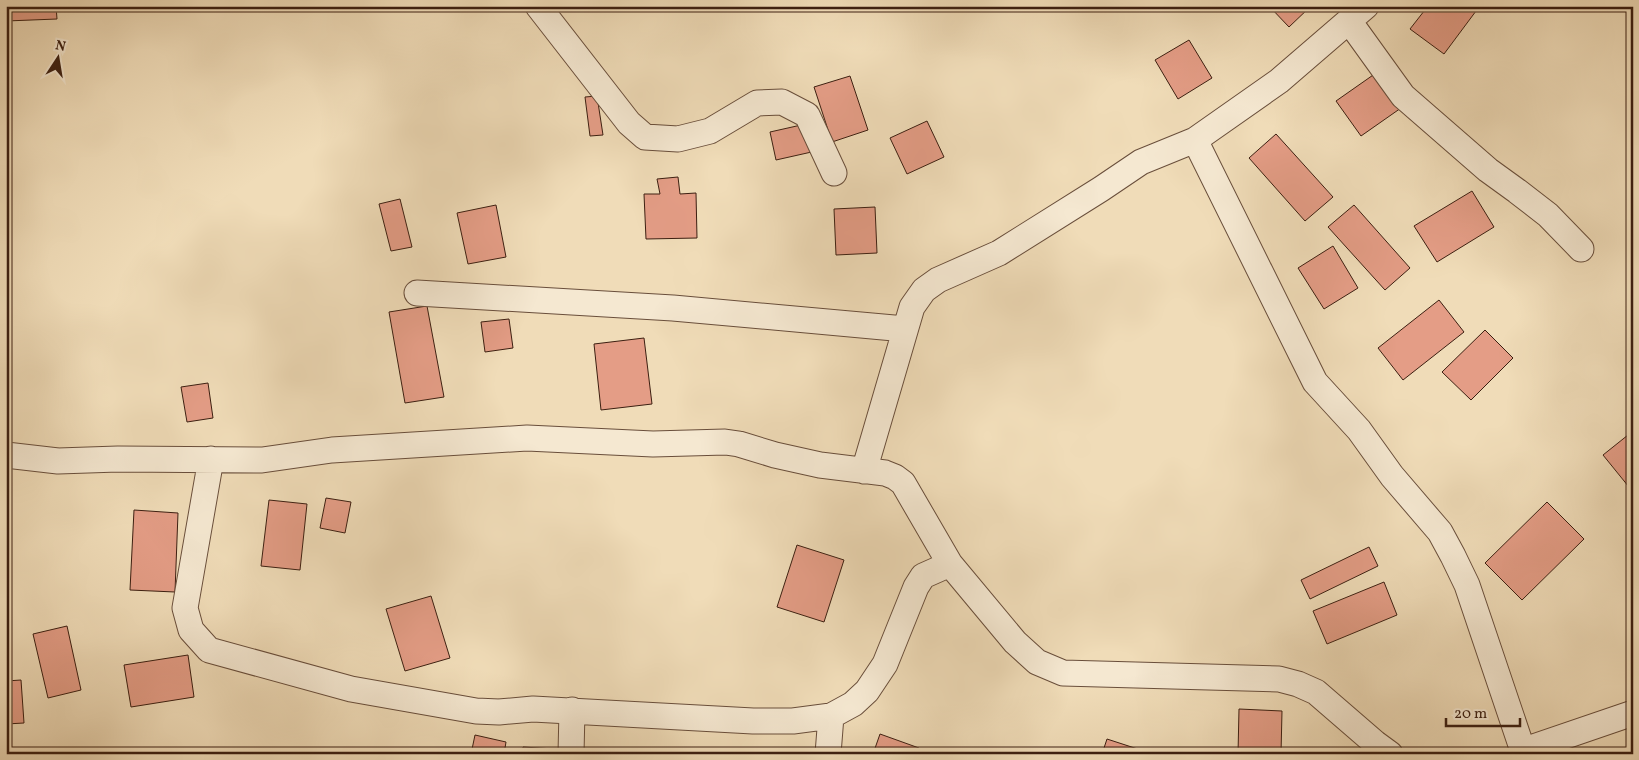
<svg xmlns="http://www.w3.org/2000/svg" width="1639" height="760" viewBox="0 0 1639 760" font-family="Vollkorn,serif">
<rect width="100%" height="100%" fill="#f0dcb8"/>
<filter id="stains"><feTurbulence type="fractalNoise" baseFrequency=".004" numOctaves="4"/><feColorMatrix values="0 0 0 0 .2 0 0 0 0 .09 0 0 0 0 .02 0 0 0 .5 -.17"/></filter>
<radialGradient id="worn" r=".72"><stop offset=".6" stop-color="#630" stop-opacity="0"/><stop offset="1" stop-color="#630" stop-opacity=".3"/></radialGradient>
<path fill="#e49d86" stroke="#3c1f11" d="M 6,6 L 56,6 L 57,19 L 6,21 Z
M 1269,6 L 1311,6 L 1289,27 Z
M 1428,6 L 1470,6 L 1476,11 L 1444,54 L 1410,29 Z
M 1189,40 L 1212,78 L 1178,99 L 1155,60 Z
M 1376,73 L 1401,108 L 1361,136 L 1336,101 Z
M 850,76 L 868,130 L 832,142 L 814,87 Z
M 597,96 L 603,135 L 590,136 L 585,97 Z
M 927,121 L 944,157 L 907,174 L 890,138 Z
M 810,123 L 816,151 L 776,160 L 770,132 Z
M 1276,134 L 1333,197 L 1305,221 L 1249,158 Z
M 678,177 L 680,194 L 696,193 L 697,238 L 646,239 L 644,194 L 660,194 L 657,179 Z
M 1472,191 L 1494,227 L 1437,262 L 1414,226 Z
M 400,199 L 412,247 L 391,251 L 379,204 Z
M 496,205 L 506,257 L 468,264 L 457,213 Z
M 1354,205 L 1410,268 L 1385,290 L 1328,227 Z
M 875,207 L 877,253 L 836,255 L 834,209 Z
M 1333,246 L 1358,288 L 1324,309 L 1298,268 Z
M 1439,300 L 1464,332 L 1403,380 L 1378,348 Z
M 427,306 L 444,397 L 405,403 L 389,312 Z
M 509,319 L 513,348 L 485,352 L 481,322 Z
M 1485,330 L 1513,358 L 1471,400 L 1442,372 Z
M 644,338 L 652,404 L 601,410 L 594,344 Z
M 208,383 L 213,418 L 187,422 L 181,387 Z
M 1633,431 L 1633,492 L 1603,455 Z
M 326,498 L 351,502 L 345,533 L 320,528 Z
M 269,500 L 307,504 L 300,570 L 261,566 Z
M 1547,502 L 1584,539 L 1522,600 L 1485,563 Z
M 134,510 L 178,513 L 175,592 L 130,590 Z
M 797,545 L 844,560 L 824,622 L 777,607 Z
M 1369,547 L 1378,566 L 1310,599 L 1301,580 Z
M 1384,582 L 1397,615 L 1327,644 L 1313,611 Z
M 431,596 L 450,658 L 405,671 L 386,609 Z
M 67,626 L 81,690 L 48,698 L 33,634 Z
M 188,655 L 194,697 L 131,707 L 124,665 Z
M 21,680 L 24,723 L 6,724 L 6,681 Z
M 1239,709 L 1282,711 L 1281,754 L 1238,754 Z
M 880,734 L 919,748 L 916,754 L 873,754 Z
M 475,735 L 506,742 L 504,754 L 471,754 Z
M 1107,739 L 1150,753 L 1150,754 L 1102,754 Z
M 523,747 L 555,749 L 555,754 L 523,754 Z
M 308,751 L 342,753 L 342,754 L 308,754 Z"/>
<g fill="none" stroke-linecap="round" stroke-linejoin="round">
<defs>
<path id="minor" d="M 538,6 L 629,123 L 645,137 L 678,139 L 710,131 L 757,103 L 782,102 L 807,115 L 834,173
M 1349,21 L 1403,96 L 1488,170 L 1517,191 L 1548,215 L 1581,249
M 1195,140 L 1315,382 L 1359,430 L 1392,476 L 1440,532 L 1453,556 L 1467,585 L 1524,754
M 417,293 L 673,308 L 905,329
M 6,455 L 58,461 L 118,459 L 262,460 L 332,450 L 527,438 L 653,444 L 725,442 L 739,444 L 775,455 L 820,465 L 885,473 L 895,477 L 903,483 L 950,564 L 1015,642 L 1037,662 L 1063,673 L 1279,679 L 1298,684 L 1316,692 L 1375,743 L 1390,754
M 211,459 L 185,608 L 191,630 L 209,650 L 351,689 L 476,711 L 499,712 L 533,709 L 753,721 L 793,721 L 831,716 L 853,704 L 867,691 L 885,664 L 916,587 L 923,576 L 950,564
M 864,471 L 912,307 L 924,290 L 938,280 L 999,253 L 1101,189 L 1141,162 L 1195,140 L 1279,81 L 1366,6
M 571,754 L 572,710
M 828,754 L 831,716
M 1521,754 L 1522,751 L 1633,713"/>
</defs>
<use href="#minor" stroke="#694e3b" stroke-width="27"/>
<use href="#minor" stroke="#f5e8d1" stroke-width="25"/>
</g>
<rect width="1639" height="760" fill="none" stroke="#f0dcb8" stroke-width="25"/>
<rect x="8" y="8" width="1624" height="745" fill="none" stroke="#3c1f11" stroke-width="2.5"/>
<rect x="12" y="12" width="1614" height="735" fill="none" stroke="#3c1f11"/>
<g transform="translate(58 58) rotate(12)" stroke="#f5e8d1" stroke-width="4" paint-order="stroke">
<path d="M0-4L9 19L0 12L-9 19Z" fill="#3c1f11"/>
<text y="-8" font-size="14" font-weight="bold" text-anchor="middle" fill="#3c1f11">N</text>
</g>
<path d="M1446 718v8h74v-8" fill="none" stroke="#3c1f11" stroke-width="2.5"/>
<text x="1454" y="718" font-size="15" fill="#3c1f11" stroke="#f5e8d1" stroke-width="4" paint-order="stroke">20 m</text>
<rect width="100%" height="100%" filter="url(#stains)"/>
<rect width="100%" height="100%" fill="url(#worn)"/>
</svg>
